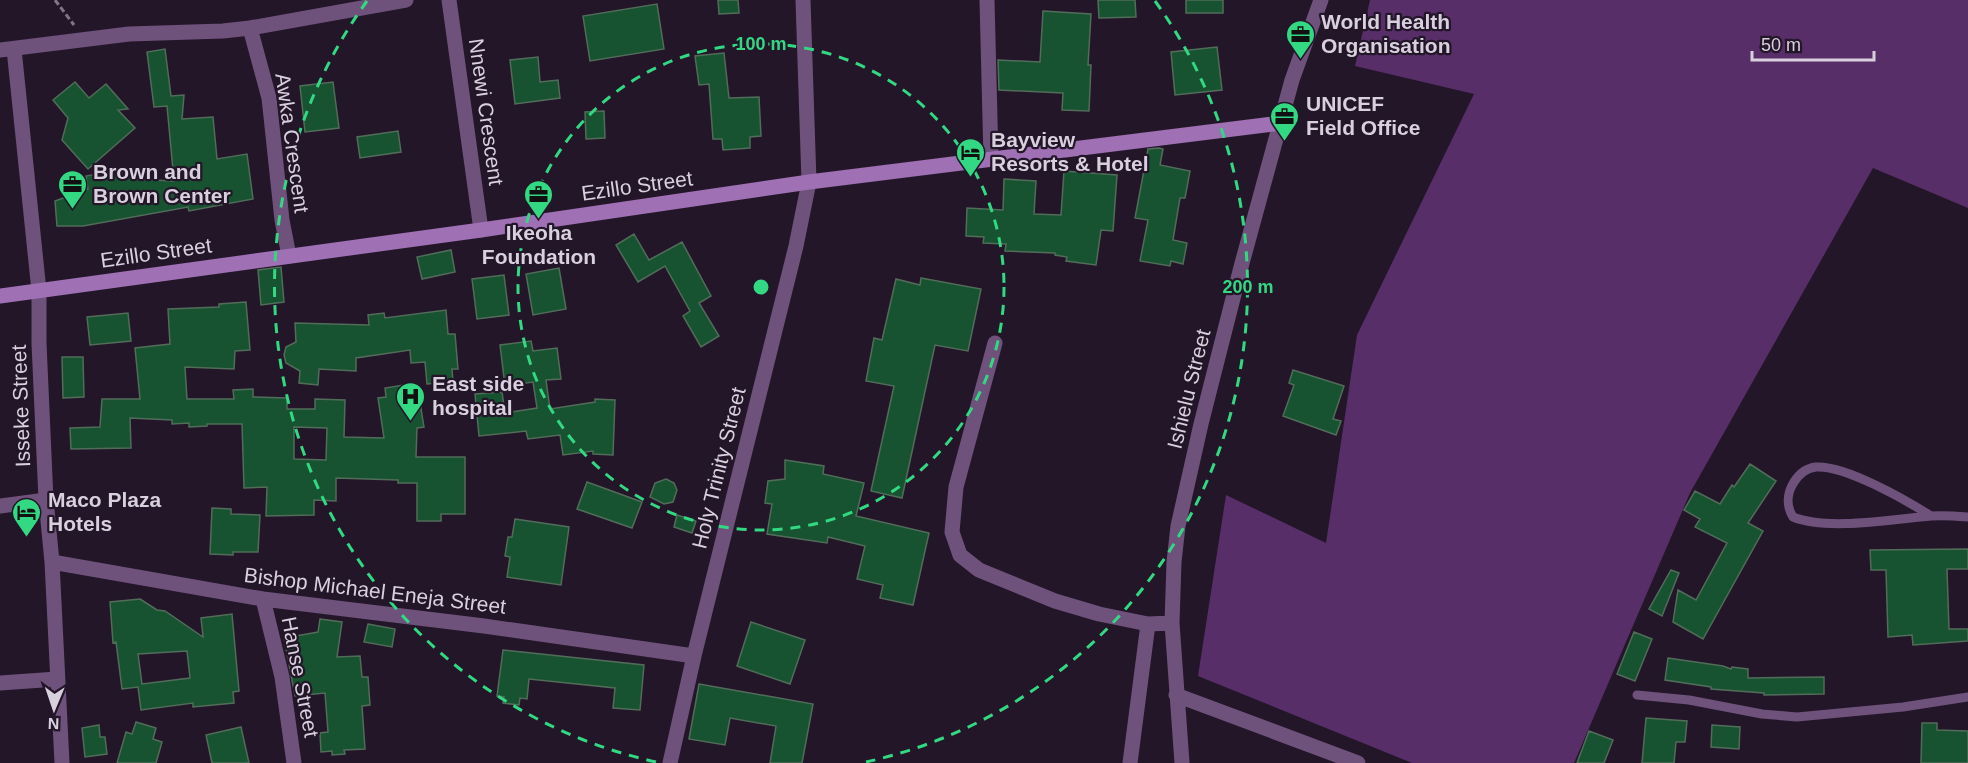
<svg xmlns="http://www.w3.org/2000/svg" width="1968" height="763" viewBox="0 0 1968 763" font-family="Arial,sans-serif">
<rect width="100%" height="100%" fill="#231629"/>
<path fill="#572e68" d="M 1370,0 L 1968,0 L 1968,208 L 1873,168 L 1690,493 L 1574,763 L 1412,763 L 1198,676 L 1226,495 L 1326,543 L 1357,335 L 1474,94 L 1355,66 Z"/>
<path fill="#175331" stroke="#526c5a" stroke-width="1.5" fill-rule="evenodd" d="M 718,0 L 738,0 L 739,13 L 719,14 Z
M 1098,0 L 1135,0 L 1136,17 L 1099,18 Z
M 1186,0 L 1223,0 L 1223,13 L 1186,13 Z
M 657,4 L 664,49 L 590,61 L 583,16 Z
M 1043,11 L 1091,14 L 1088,65 L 1091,65 L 1089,111 L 1062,110 L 1063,93 L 999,90 L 998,60 L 1040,62 Z
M 1217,47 L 1222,90 L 1175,95 L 1171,52 Z
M 165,49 L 171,96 L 184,95 L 182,119 L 213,117 L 217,159 L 247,154 L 253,199 L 189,211 L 188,207 L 83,226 L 57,226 L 55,201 L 88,189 L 86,176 L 130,168 L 132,179 L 174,181 L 167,106 L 154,107 L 147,52 Z
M 724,53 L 729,98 L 759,97 L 761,136 L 750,137 L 750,148 L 723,150 L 722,139 L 713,139 L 709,84 L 699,85 L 695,56 Z
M 538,57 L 540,82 L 558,80 L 560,98 L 515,104 L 510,60 Z
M 75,82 L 89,98 L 106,84 L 128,109 L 118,110 L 135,128 L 88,169 L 62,140 L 68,118 L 53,100 Z
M 333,82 L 339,128 L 305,132 L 300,86 Z
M 604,111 L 605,138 L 586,139 L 585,112 Z
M 398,131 L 401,152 L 360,158 L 357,137 Z
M 1159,148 L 1163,149 L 1160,165 L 1190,171 L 1185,198 L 1180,198 L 1173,240 L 1187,243 L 1183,264 L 1171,261 L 1170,266 L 1140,261 L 1148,220 L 1135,218 L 1148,149 Z
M 1064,171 L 1117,175 L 1113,231 L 1101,230 L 1096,265 L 1066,261 L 1067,257 L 1055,255 L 1055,253 L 1005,251 L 1006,244 L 983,243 L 984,237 L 966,236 L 967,208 L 1003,210 L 1004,179 L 1036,181 L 1034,214 L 1061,215 Z
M 634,234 L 649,260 L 682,242 L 711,296 L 699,303 L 719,336 L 701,347 L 683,316 L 690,311 L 665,266 L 638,282 L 616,245 Z
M 451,250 L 455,272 L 422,279 L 417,257 Z
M 281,267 L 284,302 L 261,305 L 258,270 Z
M 559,268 L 566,309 L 533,315 L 526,274 Z
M 504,275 L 509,315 L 477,319 L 472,279 Z
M 921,278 L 981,289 L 968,351 L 935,345 L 902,498 L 871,491 L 894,386 L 866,381 L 874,338 L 882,340 L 896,279 L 920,285 Z
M 246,302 L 250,350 L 235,351 L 234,369 L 185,367 L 187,399 L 234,399 L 233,390 L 253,389 L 253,397 L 287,398 L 287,409 L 315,409 L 315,399 L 345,400 L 344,437 L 384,438 L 378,398 L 386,397 L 385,388 L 403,385 L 404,392 L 418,390 L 424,427 L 417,428 L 416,457 L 465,457 L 465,514 L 441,514 L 441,521 L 417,521 L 417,483 L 398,483 L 398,480 L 336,478 L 336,501 L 314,500 L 314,515 L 266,516 L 267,487 L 244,488 L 242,424 L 207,424 L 207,426 L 189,427 L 189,423 L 172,424 L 172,420 L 130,418 L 131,448 L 71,449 L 70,428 L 100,427 L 102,399 L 140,399 L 135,348 L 170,344 L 168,309 L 219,307 L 219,304 ZM 294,427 L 327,428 L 326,460 L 294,459 Z
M 446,310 L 448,334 L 455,334 L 458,369 L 452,369 L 453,382 L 427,384 L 425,362 L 411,363 L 410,350 L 356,358 L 356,371 L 319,369 L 318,385 L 299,383 L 300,371 L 286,363 L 284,355 L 286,347 L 296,342 L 295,323 L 369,325 L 368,315 L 384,313 L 385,318 Z
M 128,313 L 131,341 L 90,345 L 87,317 Z
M 531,341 L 533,351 L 557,348 L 561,379 L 546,380 L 550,409 L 595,402 L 595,399 L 615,400 L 613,455 L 593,454 L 593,451 L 563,455 L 560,435 L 528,439 L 526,431 L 479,436 L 475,394 L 502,392 L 505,413 L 537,408 L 533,382 L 505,386 L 500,345 Z
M 62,357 L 83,357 L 84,397 L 63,398 Z
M 1293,370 L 1344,386 L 1333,419 L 1341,421 L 1336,435 L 1283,416 L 1294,385 L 1289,383 Z
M 785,460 L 824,466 L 823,474 L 864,483 L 856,516 L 929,533 L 913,605 L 880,598 L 883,585 L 857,579 L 865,546 L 828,537 L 827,543 L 767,534 L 772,504 L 765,503 L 768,481 L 785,479 Z
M 1750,464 L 1776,481 L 1748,523 L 1763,531 L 1703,639 L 1673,622 L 1678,590 L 1696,600 L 1727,543 L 1695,527 L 1700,519 L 1684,510 L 1695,491 L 1720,504 L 1732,485 L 1734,487 Z
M 666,479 L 674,483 L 677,490 L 673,502 L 664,504 L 650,497 L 655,483 Z
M 587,482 L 642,502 L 632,528 L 577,509 Z
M 212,508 L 231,509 L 231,514 L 260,515 L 258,552 L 233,552 L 233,555 L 210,554 Z
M 677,515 L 696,521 L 692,533 L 674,527 Z
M 515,519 L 569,527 L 561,585 L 507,577 L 510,557 L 505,556 L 508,537 L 512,537 Z
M 1968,549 L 1968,569 L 1947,569 L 1949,629 L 1968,629 L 1968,641 L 1913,645 L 1912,635 L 1888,637 L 1886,570 L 1871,570 L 1870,550 Z
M 1671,570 L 1679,573 L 1662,616 L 1649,609 Z
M 140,599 L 157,610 L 165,611 L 203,637 L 201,618 L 232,614 L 239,691 L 233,692 L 234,703 L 193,707 L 193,703 L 141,710 L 138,687 L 122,689 L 116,642 L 113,643 L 110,602 ZM 187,651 L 190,678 L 142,684 L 138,654 Z
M 320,619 L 342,622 L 337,657 L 360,656 L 362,677 L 368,677 L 370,705 L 362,706 L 365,749 L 344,750 L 345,754 L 332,755 L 332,751 L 321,752 L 320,733 L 328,732 L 325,693 L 295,696 L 284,638 L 318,632 Z
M 751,622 L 805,640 L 790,684 L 737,666 Z
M 368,624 L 395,629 L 392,647 L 364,642 Z
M 1634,632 L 1652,639 L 1635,681 L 1617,674 Z
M 503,650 L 644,665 L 640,710 L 613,708 L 615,688 L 529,679 L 527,699 L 520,698 L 519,705 L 503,703 L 504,697 L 497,696 Z
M 1668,658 L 1723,666 L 1731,669 L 1732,667 L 1748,669 L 1748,678 L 1824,677 L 1824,694 L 1764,695 L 1764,693 L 1711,689 L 1711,687 L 1665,680 Z
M 699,684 L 813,704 L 802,763 L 770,763 L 776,726 L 730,718 L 725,745 L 689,739 Z
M 1646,718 L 1687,721 L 1685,742 L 1676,742 L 1674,763 L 1642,763 Z
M 136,722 L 156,728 L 153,739 L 162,742 L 156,763 L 117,763 L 126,732 L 132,734 Z
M 1922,723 L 1937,723 L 1937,730 L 1968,731 L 1968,763 L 1921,763 Z
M 99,725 L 100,737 L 105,737 L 107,754 L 85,757 L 82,728 Z
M 1712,725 L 1740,727 L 1739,749 L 1711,747 Z
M 241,727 L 249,763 L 212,763 L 206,735 Z
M 1589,731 L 1613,740 L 1604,763 L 1577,763 Z"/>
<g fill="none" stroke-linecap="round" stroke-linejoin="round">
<path stroke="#807585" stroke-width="3" stroke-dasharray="6 3" stroke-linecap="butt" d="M 55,0 L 74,25"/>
<path stroke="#6f527c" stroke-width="9" d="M 1931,516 C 1906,500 1845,465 1816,467 C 1806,468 1799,474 1794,482 C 1787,493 1786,506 1793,517 C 1828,531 1893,519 1931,516 C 1943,515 1956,516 1968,517
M 1637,695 L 1689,700 L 1762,714 L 1797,717 L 1903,707 L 1968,697"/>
<path stroke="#6f527c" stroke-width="15" d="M 449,0 L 481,230
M 987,0 L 991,159
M 250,28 L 406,0
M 14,49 L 39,291 L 39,343 L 46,500 L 52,562 L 62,763
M 0,50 L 129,34 L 223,31 L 250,28 L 269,98 L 282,220 L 289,256
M 995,343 L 956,487 L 952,532 L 960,555 L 979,570 L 1055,601 L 1099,614 L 1148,624 L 1172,623
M 0,506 L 46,500
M 52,562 L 263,599 L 484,626 L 694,656
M 263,599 L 282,677 L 294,763
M 0,683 L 57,679
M 1176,695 L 1358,763
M 670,763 L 694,656 L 796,246 L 809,182 L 803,0
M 1130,763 L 1148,624
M 1182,763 L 1172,623 L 1174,562 L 1178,526 L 1201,424 L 1241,267 L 1292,80 L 1321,0"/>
<path stroke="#9f70b4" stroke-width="15" d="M 0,296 L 481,230 L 809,182 L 1281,123"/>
</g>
<g fill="none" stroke="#32d882" stroke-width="3" stroke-dasharray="10 8">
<circle cx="761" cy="287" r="243"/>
<path d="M656 762A487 487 0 0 1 367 1M1155 1A487 487 0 0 1 866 762"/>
</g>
<defs>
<symbol id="office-pin" viewBox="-11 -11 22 30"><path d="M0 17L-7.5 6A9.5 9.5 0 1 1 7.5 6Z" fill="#32d882" stroke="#231629"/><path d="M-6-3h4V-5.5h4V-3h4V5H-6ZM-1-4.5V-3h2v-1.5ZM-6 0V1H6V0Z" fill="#111"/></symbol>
<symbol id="hotel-pin" viewBox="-11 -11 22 30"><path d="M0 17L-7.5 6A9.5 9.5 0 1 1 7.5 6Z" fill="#32d882" stroke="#231629"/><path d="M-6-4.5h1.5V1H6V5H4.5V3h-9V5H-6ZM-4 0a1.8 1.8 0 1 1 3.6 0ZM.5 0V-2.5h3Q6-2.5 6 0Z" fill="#111"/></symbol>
<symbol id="hospital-pin" viewBox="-11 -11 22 30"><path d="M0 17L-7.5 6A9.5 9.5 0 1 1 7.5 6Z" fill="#32d882" stroke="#231629"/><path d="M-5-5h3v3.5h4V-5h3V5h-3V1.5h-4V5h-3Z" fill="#111"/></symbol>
</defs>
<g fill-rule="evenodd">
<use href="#office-pin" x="1284" y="18" width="33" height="45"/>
<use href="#office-pin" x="1268" y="100" width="33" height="45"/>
<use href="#hotel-pin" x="954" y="136" width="33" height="45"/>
<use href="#office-pin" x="56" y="168" width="33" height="45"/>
<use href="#office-pin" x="522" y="178" width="33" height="45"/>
<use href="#hospital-pin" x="394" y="380" width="33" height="45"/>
<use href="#hotel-pin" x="10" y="496" width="33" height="45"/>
</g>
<g text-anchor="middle" stroke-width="4.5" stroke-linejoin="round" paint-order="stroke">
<g font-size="21" font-weight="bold" fill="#d9d0de" stroke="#231629" text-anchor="start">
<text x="1321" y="29">World Health<tspan x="1321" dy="24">Organisation</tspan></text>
<text x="1306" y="111">UNICEF<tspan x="1306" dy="24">Field Office</tspan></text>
<text x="991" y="147">Bayview<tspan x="991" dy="24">Resorts &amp; Hotel</tspan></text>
<text x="93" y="179">Brown and<tspan x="93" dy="24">Brown Center</tspan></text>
<text x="539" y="240" text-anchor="middle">Ikeoha<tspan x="539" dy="24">Foundation</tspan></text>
<text x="432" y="391">East side<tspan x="432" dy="24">hospital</tspan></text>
<text x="48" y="507">Maco Plaza<tspan x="48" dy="24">Hotels</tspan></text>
</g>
<g font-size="21" fill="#d9d0de" stroke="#231629">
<text transform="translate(486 112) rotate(82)" y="7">Nnewi Crescent</text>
<text transform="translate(292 143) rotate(82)" y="7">Awka Crescent</text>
<text transform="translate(637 186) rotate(-8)" y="7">Ezillo Street</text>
<text transform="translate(156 253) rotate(-8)" y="7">Ezillo Street</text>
<text transform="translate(1189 389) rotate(-76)" y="7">Ishielu Street</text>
<text transform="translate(21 406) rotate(-92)" y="7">Isseke Street</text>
<text transform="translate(719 468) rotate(-76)" y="7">Holy Trinity Street</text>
<text transform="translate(375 591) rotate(7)" y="7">Bishop Michael Eneja Street</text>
<text transform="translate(300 677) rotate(79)" y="7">Hanse Street</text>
</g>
</g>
<circle cx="761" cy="287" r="9" fill="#32d882" stroke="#231629" stroke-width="3"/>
<g font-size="18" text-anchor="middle" font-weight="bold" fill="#32d882" stroke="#231629" stroke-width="4.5" stroke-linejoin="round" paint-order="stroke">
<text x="761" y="50">100 m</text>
<text x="1248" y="293">200 m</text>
</g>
<g transform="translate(54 709) rotate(182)" stroke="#231629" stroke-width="4.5" paint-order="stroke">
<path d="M0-4.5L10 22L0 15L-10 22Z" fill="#d9d0de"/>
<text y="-9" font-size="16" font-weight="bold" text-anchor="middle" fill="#d9d0de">N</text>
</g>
<path d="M1752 51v9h122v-9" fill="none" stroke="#d9d0de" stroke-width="3"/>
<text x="1761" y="51" font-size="18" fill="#d9d0de" stroke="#231629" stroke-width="4.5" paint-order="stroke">50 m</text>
</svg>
